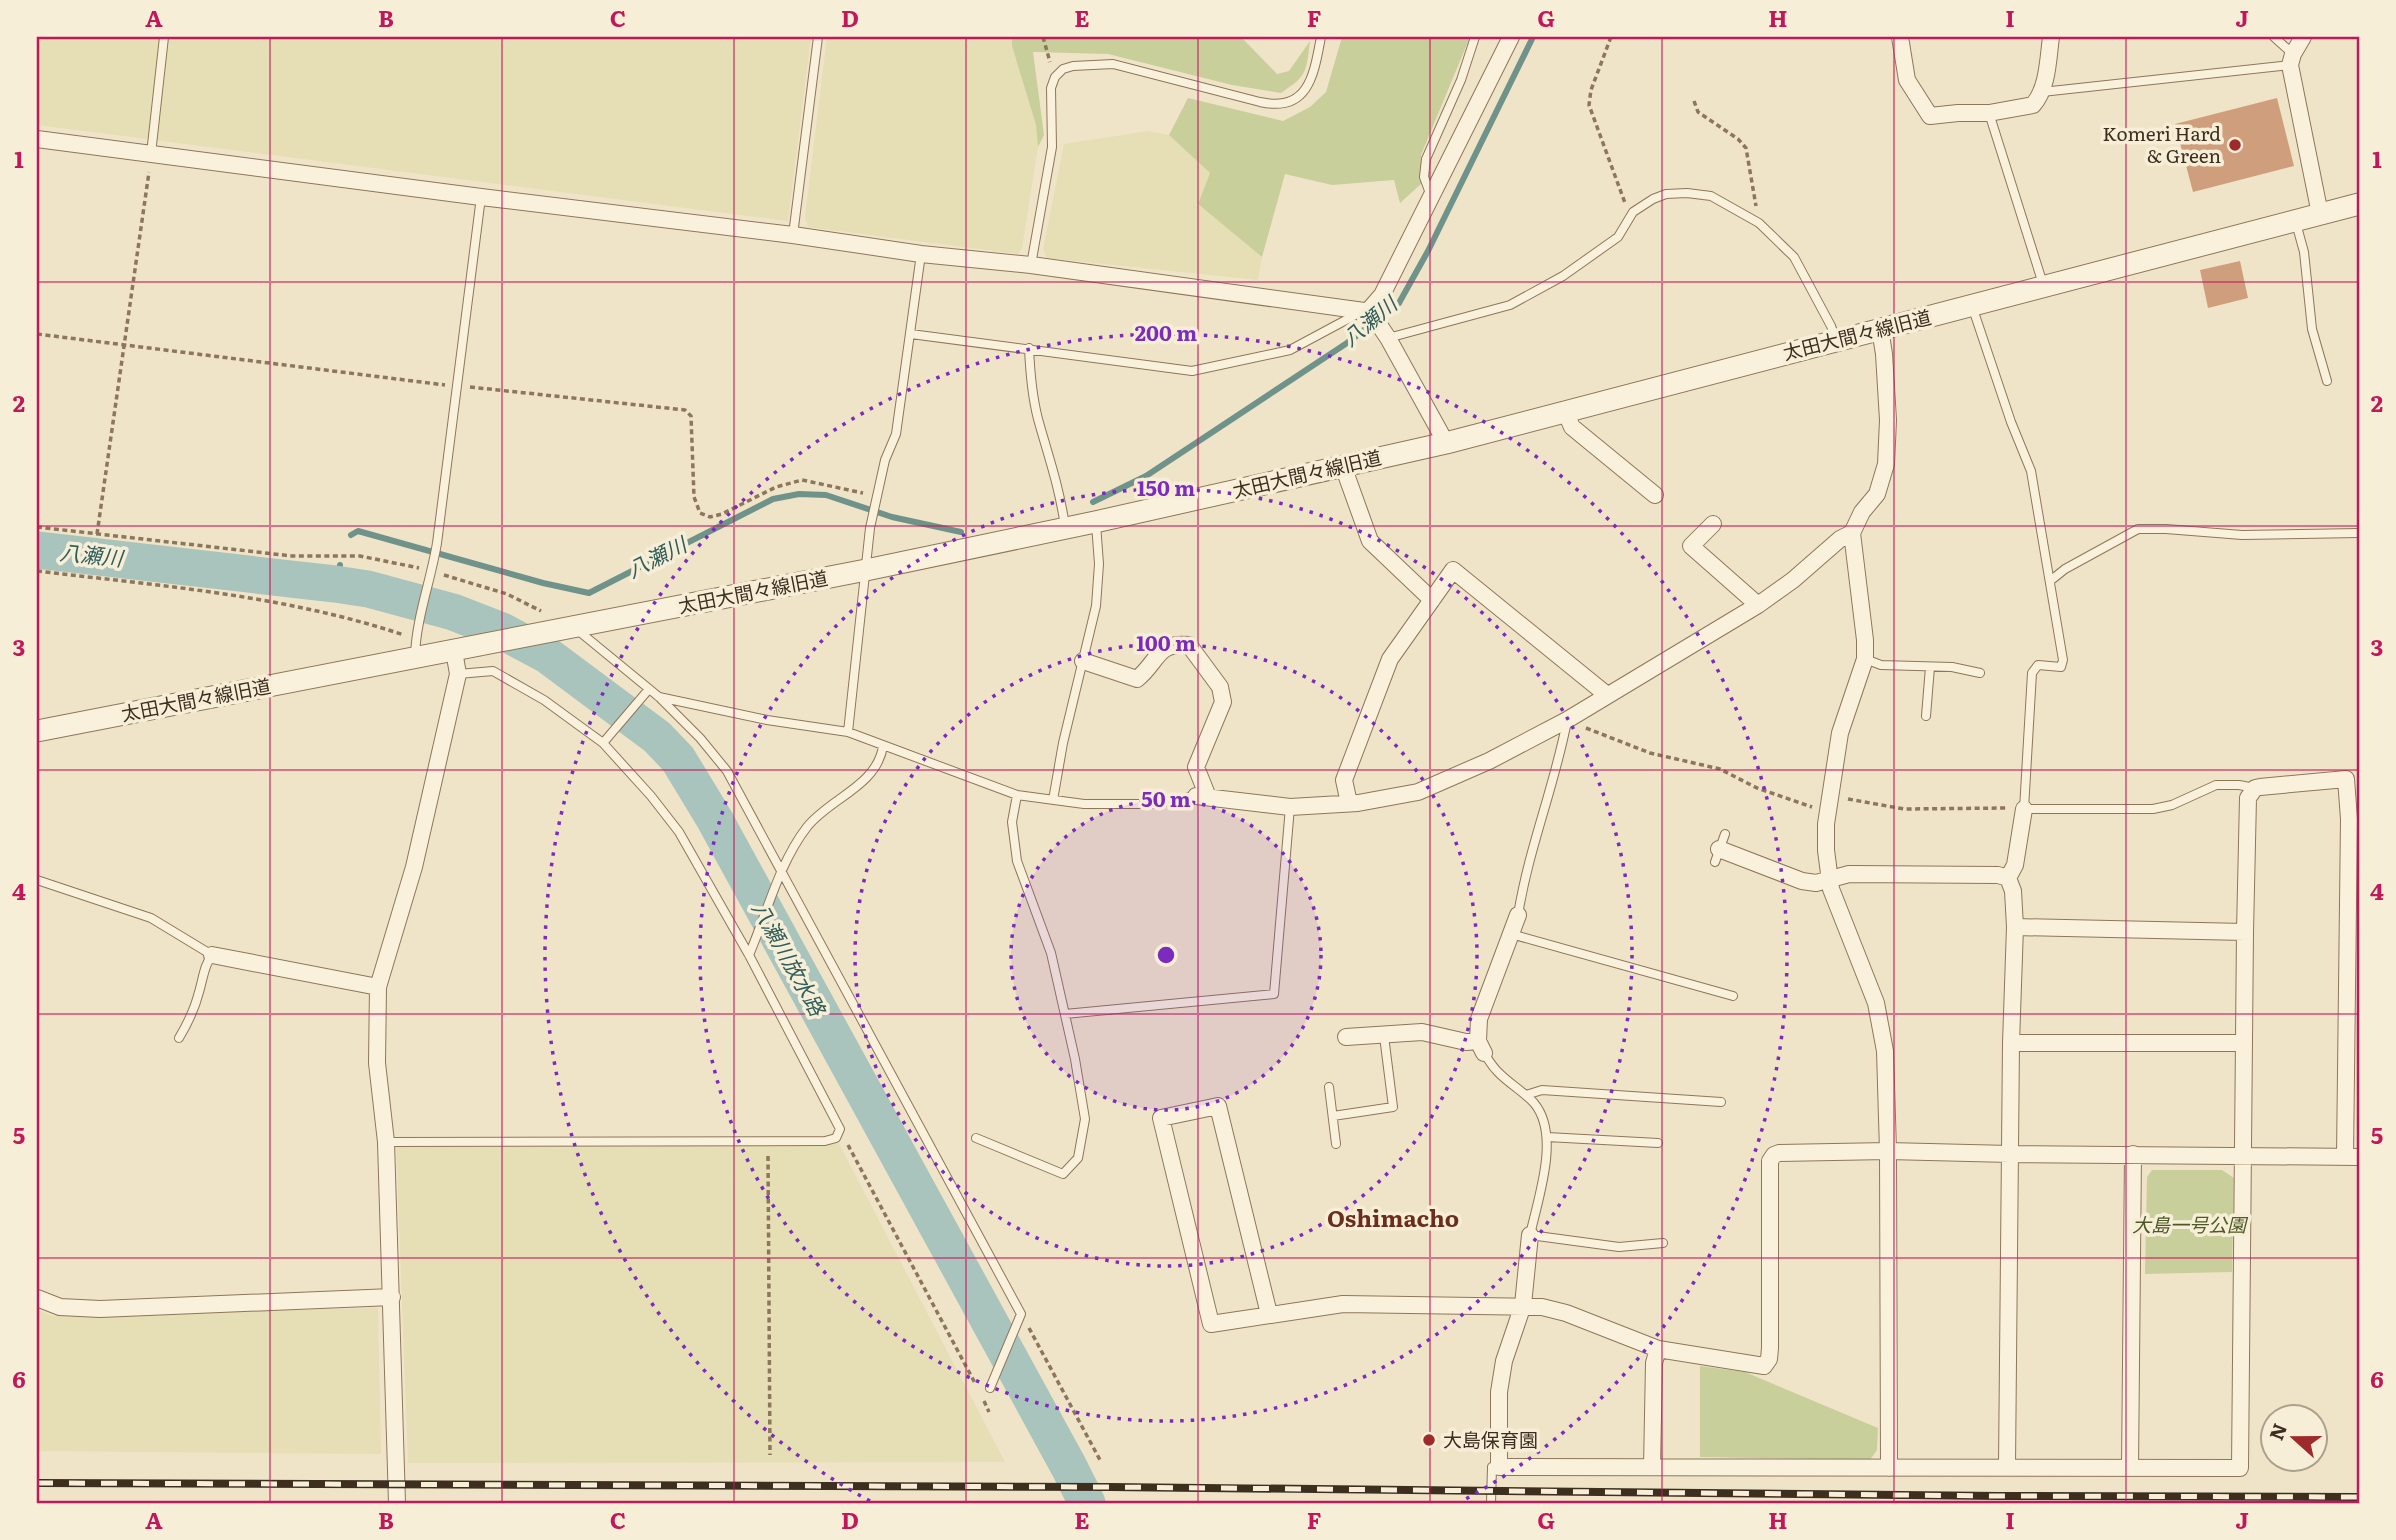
<svg xmlns="http://www.w3.org/2000/svg" width="2396" height="1540" viewBox="0 0 2396 1540" font-family="Literata,'Noto Sans JP',serif">
<rect width="100%" height="100%" fill="#f0e4c8"/>
<path fill="#e6deb5" d="M 37,37 L 811,37 L 788,221 L 37,125 Z
M 827,37 L 1012,37 L 1012,46 L 1036,125 L 1038,147 L 1022,248 L 1018,254 L 808,227 L 805,217 Z
M 1149,131 L 1169,135 L 1210,173 L 1198,204 L 1262,257 L 1258,280 L 1047,258 L 1043,249 L 1064,144 Z
M 836,1138 L 1005,1462 L 408,1463 L 396,1142 Z
M 378,1308 L 381,1454 L 37,1451 L 37,1310 L 52,1316 Z"/>
<path fill="#c9cf9b" d="M 1012,37 L 1241,37 L 1277,74 L 1289,71 L 1310,41 C 1306,72 1308,75 1281,93 L 1232,85 L 1108,54 L 1033,52 L 1044,135 L 1038,147 L 1036,125 L 1012,46 Z
M 1342,37 L 1470,37 L 1421,155 L 1421,184 L 1400,203 L 1394,180 L 1332,185 L 1285,174 L 1262,257 L 1198,204 L 1210,173 L 1169,135 L 1188,98 L 1283,121 L 1310,107 L 1326,92 Z
M 2152,1170 L 2222,1170 L 2234,1178 L 2232,1272 L 2145,1274 L 2147,1177 Z
M 1700,1366 L 1745,1372 L 1878,1428 L 1877,1450 L 1870,1460 L 1700,1457 Z"/>
<g fill="none" stroke-linecap="round" stroke-linejoin="round">
<path stroke="#6f938a" stroke-width="6" d="M 1093,502 L 1146,476 L 1347,343 L 1399,303 L 1428,251 L 1533,37
M 351,535 L 358,531 L 543,583 L 589,593 L 773,499 L 799,494 L 826,495 L 892,517 L 961,532
M 335,584 L 340,565"/>
<path stroke="#a9c4bc" stroke-width="37" d="M 37,550 L 335,584 L 368,589 L 453,612 L 502,631 L 547,655 L 657,737 L 678,759 L 715,820 L 1069,1467 L 1087,1503"/>
</g>
<path fill="#cf9f7d" d="M 2277,98 L 2294,166 L 2193,192 L 2175,124 Z
M 2240,261 L 2248,298 L 2208,308 L 2200,270 Z"/>
<g fill="none" stroke-linecap="round" stroke-linejoin="round">
<defs>
<path id="service" d="M 2274,37 L 2293,54
M 2042,92 L 2290,65
M 1989,113 L 2043,284
M 151,154 L 164,37
M 1431,196 L 1424,177 L 1426,159 L 1461,80 L 1475,37
M 2296,223 L 2304,252 L 2312,329 L 2327,381
M 793,235 L 818,37
M 1031,265 L 1052,147 L 1051,88 L 1055,77 L 1063,69 L 1073,66 L 1113,64 L 1260,102 C 1309,113 1314,74 1321,37
M 1972,306 L 2011,422 L 2031,471 L 2063,660 L 2061,667 L 2038,665 L 2032,673 L 2024,809 L 2153,809 L 2172,805 L 2216,785 L 2239,785 L 2255,788
M 911,334 L 1192,371 L 1290,350 L 1359,313
M 1388,338 L 1510,305 L 1563,276 L 1618,237 L 1633,212 L 1653,199 L 1666,194 L 1687,193 L 1711,196 L 1759,223 L 1794,257 L 1831,326 L 1836,340
M 1029,348 C 1030,371 1032,396 1038,419 C 1048,455 1060,489 1065,527
M 2050,581 L 2065,569 L 2138,529 L 2166,529 L 2242,535 L 2359,533
M 575,628 L 659,697 L 700,738 L 727,771 L 1021,1314 L 990,1388
M 415,656 C 416,619 431,580 437,543 L 481,197
M 1865,659 L 1881,665 L 1952,667 L 1980,673
M 659,697 L 767,720 L 848,732 L 1017,795 L 1084,804 L 1153,804 L 1196,796
M 1926,716 L 1930,667
M 848,732 L 870,528 L 885,460 L 896,434 L 921,254
M 603,743 L 649,689
M 1053,800 L 1063,743 L 1096,606 L 1099,564 L 1096,524
M 1715,862 L 1725,834
M 37,880 L 151,918 L 212,955 C 204,965 203,979 199,992 C 195,1008 188,1023 179,1038
M 1518,915 C 1529,847 1554,788 1567,721
M 1511,934 L 1733,996
M 749,955 C 767,913 779,863 807,827 C 830,798 877,786 883,746
M 1065,1014 L 1274,994 L 1290,807
M 1484,1053 C 1488,1059 1492,1066 1497,1071 C 1508,1083 1523,1091 1534,1103 C 1561,1135 1538,1198 1530,1235 L 1619,1247 L 1663,1243
M 1329,1087 L 1336,1144
M 1526,1095 L 1542,1090 L 1721,1102
M 1333,1116 L 1393,1107 L 1384,1036
M 1547,1137 L 1658,1143
M 976,1138 L 1063,1174 L 1078,1158 L 1085,1119 L 1075,1059 L 1051,953 L 1017,861 L 1012,822 L 1017,795
M 386,1142 L 825,1141 L 836,1138 L 840,1129 L 749,955 L 679,832 L 651,796 L 603,743 L 544,700 L 493,671 L 458,674
M 1491,1503 L 1492,1467"/>
<path id="minor" d="M 1900,37 L 1907,80 L 1930,116 L 1958,113 L 1989,113 L 2033,105 C 2048,88 2048,59 2051,37
M 2303,37 L 2293,54 L 2290,65 L 2320,214
M 37,139 L 481,197 L 793,235 L 921,254 L 1031,265 L 1364,311 L 1369,310 L 1382,295 L 1511,37
M 1369,310 L 1388,338 L 1446,443
M 1880,329 L 1884,354 L 1888,420 L 1886,464 L 1877,494 L 1862,512 L 1852,533 L 1865,640 L 1865,659 L 1840,733 L 1826,824 L 1826,850 L 1831,889 L 1876,1003 L 1885,1051 L 1888,1151 L 1889,1468
M 1565,411 L 1572,427 L 1655,495
M 1343,466 L 1370,541 L 1432,600
M 1713,524 L 1691,546 L 1758,605
M 1083,661 L 1137,679 C 1159,661 1156,642 1189,645 L 1220,687 L 1223,702 L 1196,767 L 1208,797
M 1196,796 L 1290,807 L 1358,803 L 1418,792 L 1489,761 L 1567,720 L 1758,605 L 1793,580 L 1840,539 L 1852,533
M 1349,803 L 1344,780 L 1390,659 L 1453,570 L 1607,695
M 1719,849 L 1802,881 L 1816,883 L 1849,874 L 1998,875 L 2008,878
M 2015,927 L 2245,932
M 212,955 L 378,987
M 1346,1037 L 1422,1032 L 1466,1042 L 1478,1041
M 2011,1043 L 2244,1043
M 1484,1053 L 1478,1041 L 1479,1019 L 1518,915
M 1530,1235 L 1523,1305 L 1504,1361 L 1499,1392 L 1499,1467 L 2240,1468 L 2245,932 L 2248,798 L 2255,788 L 2260,787 L 2346,779 L 2349,819 L 2345,1157
M 37,1298 L 60,1307 L 100,1309 L 392,1297
M 1269,1314 L 1218,1106 L 1161,1118 L 1211,1324 L 1343,1304 L 1542,1307 L 1566,1313 L 1658,1349 L 1764,1366 L 1769,1359 L 1770,1348 L 1770,1161 L 1774,1155 L 1779,1153 L 1888,1151 L 2010,1154 L 2359,1157
M 2007,1466 L 2011,1043 L 2015,927 L 2013,891 L 2008,878 L 2015,865 L 2024,809
M 1652,1467 L 1654,1363 L 1658,1349
M 2130,1467 L 2133,1154
M 397,1503 L 386,1142 L 377,1063 L 378,987 L 414,867 L 458,674 L 454,651"/>
<path id="tertiary" d="M 37,731 L 866,570 L 1095,522 L 1446,443 L 2359,204"/>
</defs>
<use href="#service" stroke="#8d765c" stroke-width="10"/>
<use href="#minor" stroke="#8d765c" stroke-width="18"/>
<use href="#tertiary" stroke="#8d765c" stroke-width="23"/>
<path stroke="#8d765c" stroke-width="3.5" stroke-dasharray="5 3.5" stroke-linecap="butt" d="M 1043,37 L 1050,62
M 1611,37 L 1591,90 L 1589,105 L 1625,203
M 1694,101 L 1698,112 L 1738,139 L 1746,148 L 1756,206
M 37,334 L 445,385
M 470,387 L 685,410 L 691,416 L 694,497 L 700,513 L 710,517 L 722,514 L 776,487 L 802,480 L 863,493
M 37,527 L 292,556 L 360,556 L 419,568
M 97,534 L 149,172
M 37,571 C 161,586 284,595 404,635
M 444,575 L 507,594 L 541,611
M 1586,728 L 1650,753 L 1720,769 L 1757,788 L 1812,807
M 1848,799 L 1904,809 L 2007,808
M 848,1145 L 976,1385
M 768,1156 L 770,1455
M 1029,1328 L 1100,1460
M 984,1401 L 989,1412"/>
<use href="#service" stroke="#faf1dc" stroke-width="8"/>
<use href="#minor" stroke="#faf1dc" stroke-width="16"/>
<use href="#tertiary" stroke="#faf1dc" stroke-width="21"/>
<defs>
<path id="rail" d="M 37,1483 L 1110,1487 L 2000,1496 L 2359,1497"/>
</defs>
<use href="#rail" stroke="#3d2e20" stroke-width="8"/>
<use href="#rail" stroke="#f7eed8" stroke-width="5" stroke-dasharray="16" stroke-linecap="butt"/>
</g>
<path fill="none" stroke="#c2185b" stroke-width="2" stroke-opacity="0.55" d="M 270,37 L 270,1503M 502,37 L 502,1503M 734,37 L 734,1503M 966,37 L 966,1503M 1198,37 L 1198,1503M 1430,37 L 1430,1503M 1662,37 L 1662,1503M 1894,37 L 1894,1503M 2126,37 L 2126,1503M 37,282 L 2359,282M 37,526 L 2359,526M 37,770 L 2359,770M 37,1014 L 2359,1014M 37,1258 L 2359,1258"/>
<circle cx="1166" cy="955" r="155" fill="#7b2cbf" fill-opacity=".12"/>
<g fill="none" stroke="#7b2cbf" stroke-width="3.5" stroke-dasharray="3.5 7">
<circle cx="1166" cy="955" r="155"/>
<circle cx="1166" cy="955" r="311"/>
<circle cx="1166" cy="955" r="466"/>
<path d="M870 1501A621 621 0 1 1 1462 1501"/>
</g>
<g fill="#9e2a2b" stroke="#f7eed8" stroke-width="2.5">
<circle cx="2235" cy="145" r="7"/>
<circle cx="1429" cy="1440" r="7"/>
</g>
<g text-anchor="middle" stroke-width="7" stroke-linejoin="round" paint-order="stroke">
<g font-size="19" fill="#3d2e20" stroke="#f7eed8" text-anchor="end">
<text x="2221" y="141">Komeri Hard<tspan x="2221" dy="22">&amp; Green</tspan></text>
<text x="1443" y="1447" text-anchor="start">大島保育園</text>
</g>
<g font-size="19" fill="#3d2e20" stroke="#f7eed8">
<text transform="translate(1857 335) rotate(-14)" y="7">太田大間々線旧道</text>
<text transform="translate(1307 474) rotate(-13)" y="7">太田大間々線旧道</text>
<text transform="translate(753 592) rotate(-11)" y="7">太田大間々線旧道</text>
<text transform="translate(196 700) rotate(-11)" y="7">太田大間々線旧道</text>
</g>
<g font-size="19" font-style="italic" fill="#4d5a26" stroke="#f7eed8">
<text x="2189" y="1232">大島一号公園</text>
</g>
<g font-size="21" font-style="italic" fill="#2f5d5a" stroke="#f7eed8">
<text transform="translate(1370 322) rotate(-40)" y="7">八瀬川</text>
<text transform="translate(91 556) rotate(6)" y="7">八瀬川</text>
<text transform="translate(657 558) rotate(-27)" y="7">八瀬川</text>
<text transform="translate(788 959) rotate(61)" y="7">八瀬川放水路</text>
</g>
<g font-size="23" font-weight="bold" fill="#6b2e1e" stroke="#f7eed8">
<text x="1393" y="1227">Oshimacho</text>
</g>
</g>
<circle cx="1166" cy="955" r="10" fill="#7b2cbf" stroke="#f7eed8" stroke-width="3.5"/>
<g font-size="21" text-anchor="middle" font-weight="bold" fill="#7b2cbf" stroke="#f7eed8" stroke-width="7" stroke-linejoin="round" paint-order="stroke">
<text x="1166" y="341">200 m</text>
<text x="1166" y="496">150 m</text>
<text x="1166" y="651">100 m</text>
<text x="1166" y="807">50 m</text>
</g>
<rect width="2396" height="1540" fill="none" stroke="#f7eed8" stroke-width="77"/>
<g transform="translate(2294 1438) rotate(291)"><circle r="33" fill="#f7eed8" stroke="#ada18e" stroke-width="2"/>
<path d="M0-5L12 26L0 18L-12 26Z" fill="#9e2a2b"/>
<text y="-10" font-size="19" font-weight="bold" text-anchor="middle" fill="#3d2e20">N</text>
</g>
<rect x="38" y="38" width="2320" height="1464" fill="none" stroke="#c2185b" stroke-width="2.5"/>
<g font-size="23" text-anchor="middle" font-weight="bold" fill="#c2185b">
<text x="154" y="27">A</text>
<text x="386" y="27">B</text>
<text x="618" y="27">C</text>
<text x="850" y="27">D</text>
<text x="1082" y="27">E</text>
<text x="1314" y="27">F</text>
<text x="1546" y="27">G</text>
<text x="1778" y="27">H</text>
<text x="2010" y="27">I</text>
<text x="2242" y="27">J</text>
<text x="19" y="168">1</text>
<text x="2377" y="168">1</text>
<text x="19" y="412">2</text>
<text x="2377" y="412">2</text>
<text x="19" y="656">3</text>
<text x="2377" y="656">3</text>
<text x="19" y="900">4</text>
<text x="2377" y="900">4</text>
<text x="19" y="1144">5</text>
<text x="2377" y="1144">5</text>
<text x="19" y="1388">6</text>
<text x="2377" y="1388">6</text>
<text x="154" y="1529">A</text>
<text x="386" y="1529">B</text>
<text x="618" y="1529">C</text>
<text x="850" y="1529">D</text>
<text x="1082" y="1529">E</text>
<text x="1314" y="1529">F</text>
<text x="1546" y="1529">G</text>
<text x="1778" y="1529">H</text>
<text x="2010" y="1529">I</text>
<text x="2242" y="1529">J</text>
</g>
</svg>
